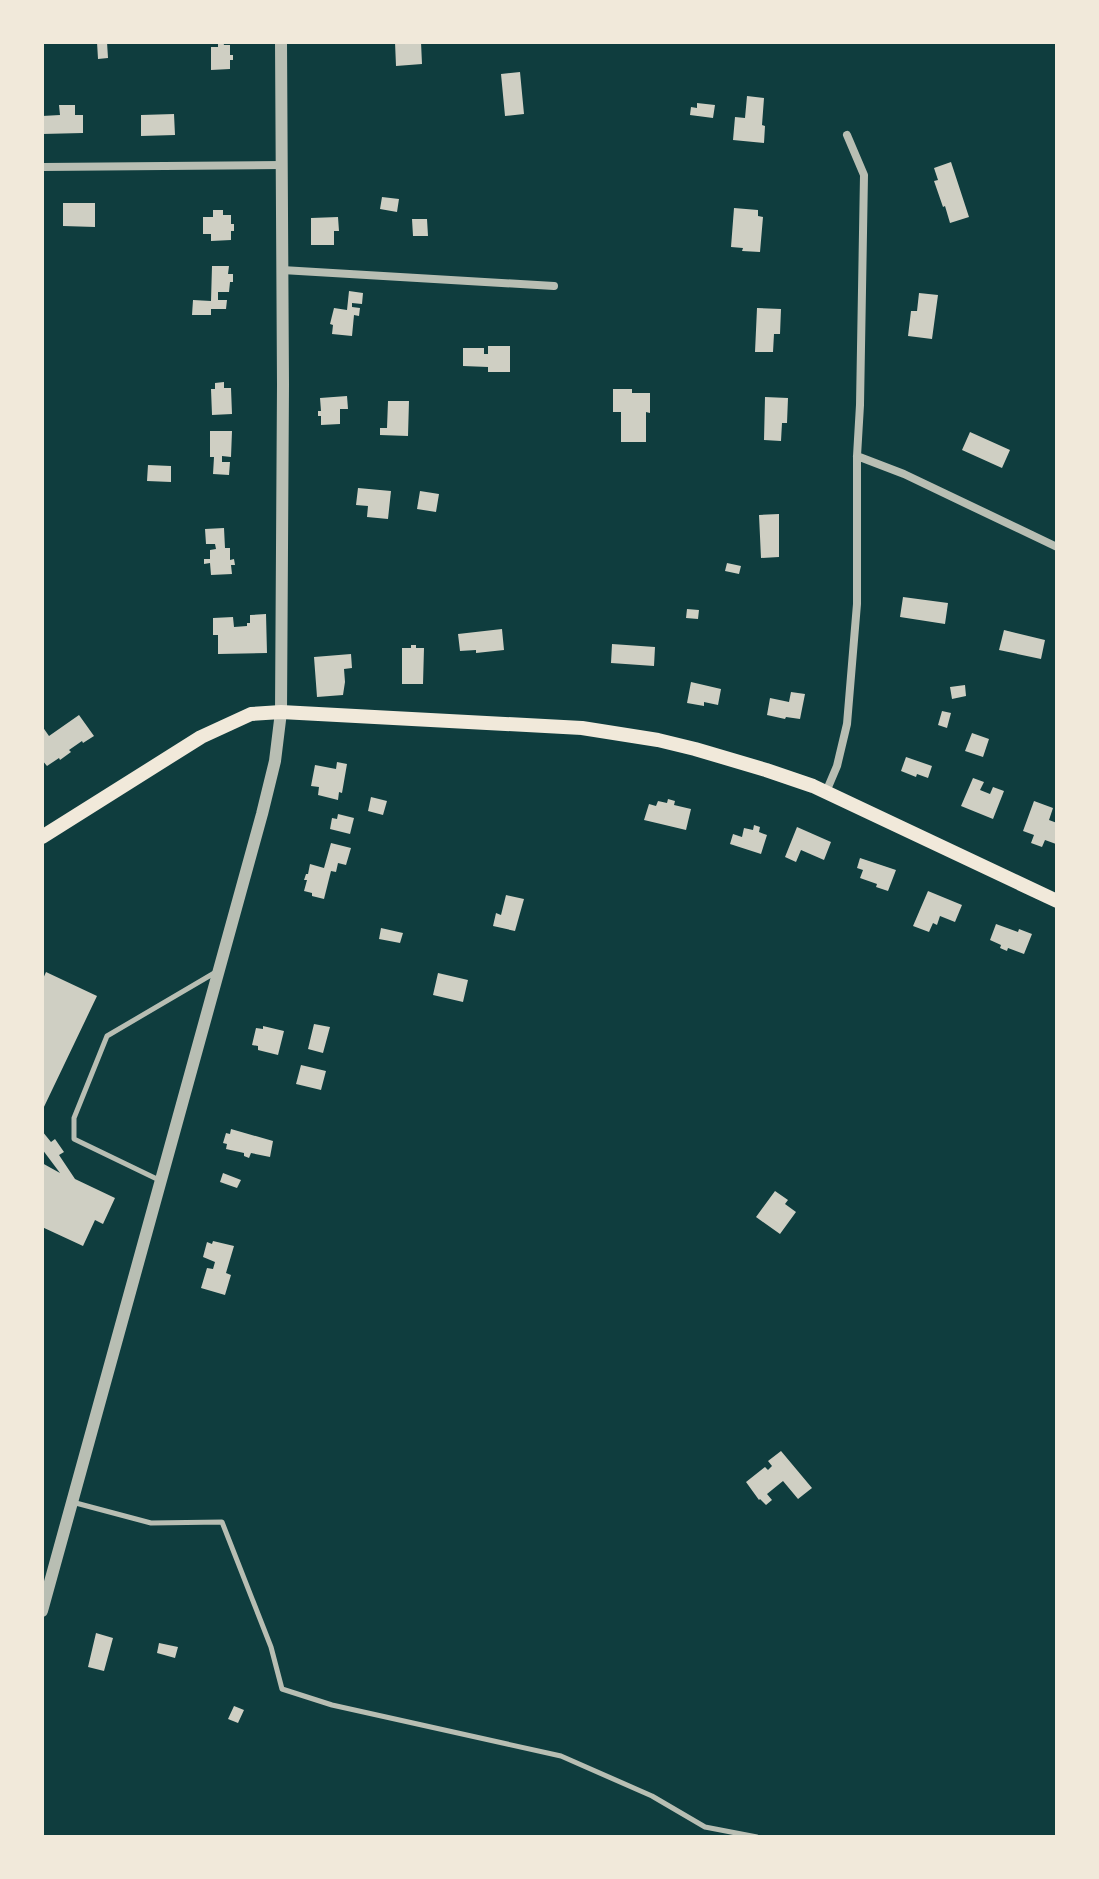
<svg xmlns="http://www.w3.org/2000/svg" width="1099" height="1879" viewBox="0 0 1099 1879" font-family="Bitter,serif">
<rect width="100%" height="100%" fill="#0f3d3e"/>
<path fill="#cfcfc3" d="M 97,42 L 107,42 L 108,58 L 98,59 Z
M 218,42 L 223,42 L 224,45 L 230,45 L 230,55 L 233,55 L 233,60 L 230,60 L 230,69 L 211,70 L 211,47 L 218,47 Z
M 395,42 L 421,42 L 422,64 L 396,66 Z
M 520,72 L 524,114 L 505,116 L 501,74 Z
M 747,96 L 764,98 L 762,125 L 765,126 L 764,143 L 733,140 L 735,117 L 745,118 Z
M 697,103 L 715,105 L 713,118 L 690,115 L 691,107 L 697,108 Z
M 59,105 L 75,105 L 75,115 L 83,115 L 83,133 L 42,134 L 42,116 L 60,115 Z
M 174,114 L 175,135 L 141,136 L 141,115 Z
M 951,162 L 969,217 L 950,223 L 945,206 L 943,207 L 934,181 L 938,180 L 934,168 Z
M 382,197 L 399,199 L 397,212 L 380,209 Z
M 63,203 L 95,203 L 95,227 L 63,226 Z
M 734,208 L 758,210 L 758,216 L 763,217 L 760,252 L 742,251 L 743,248 L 731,247 Z
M 213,210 L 223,210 L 223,215 L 231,215 L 231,224 L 234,224 L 234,231 L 231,231 L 231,240 L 211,241 L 211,234 L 203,234 L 203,217 L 213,217 Z
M 338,217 L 339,231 L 334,231 L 334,245 L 311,245 L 311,218 Z
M 412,219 L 427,219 L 428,236 L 413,236 Z
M 212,266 L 229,266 L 228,274 L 233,274 L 233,282 L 230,282 L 229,292 L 218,292 L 218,300 L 227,300 L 226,309 L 211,309 L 211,315 L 192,315 L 193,300 L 211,301 Z
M 349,291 L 363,293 L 362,304 L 352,303 L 352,307 L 360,308 L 359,316 L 354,315 L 352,336 L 332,334 L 333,325 L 330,324 L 334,308 L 347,310 Z
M 919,293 L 938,295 L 932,339 L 908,336 L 911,311 L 917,311 Z
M 757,308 L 781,309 L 780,334 L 774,334 L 773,352 L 755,352 Z
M 488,346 L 510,346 L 510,372 L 488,372 L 488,367 L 463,366 L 463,348 L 484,348 L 484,354 L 488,354 Z
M 224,382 L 224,388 L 231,388 L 232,414 L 212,415 L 211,389 L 215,389 L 215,383 Z
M 613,389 L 632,389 L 632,393 L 650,393 L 650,413 L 646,412 L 646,442 L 621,442 L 621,412 L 613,412 Z
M 347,396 L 348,409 L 340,409 L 340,424 L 321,425 L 321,416 L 318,416 L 318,411 L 321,411 L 320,398 Z
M 765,397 L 788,398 L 787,423 L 782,423 L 781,441 L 764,440 Z
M 388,401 L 409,401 L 408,436 L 380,435 L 380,428 L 387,428 Z
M 210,431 L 232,431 L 231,457 L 222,456 L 222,462 L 230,462 L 229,475 L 213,474 L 214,457 L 210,457 Z
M 970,432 L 1010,450 L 1002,468 L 962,450 Z
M 148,465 L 171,466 L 171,482 L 147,481 Z
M 358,488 L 391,491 L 388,519 L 367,517 L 368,506 L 356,505 Z
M 420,491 L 439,494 L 436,512 L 417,509 Z
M 779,514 L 779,557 L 761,558 L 759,515 Z
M 224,528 L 225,548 L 230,548 L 230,560 L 234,559 L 235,565 L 231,565 L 232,574 L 211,575 L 210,563 L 204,564 L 204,559 L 210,559 L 210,550 L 216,549 L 215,544 L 206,544 L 205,529 Z
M 727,563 L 741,566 L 739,574 L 725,571 Z
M 903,597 L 948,603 L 945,624 L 900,617 Z
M 687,609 L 699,610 L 698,619 L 686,618 Z
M 266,614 L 267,653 L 218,654 L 218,635 L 213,635 L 213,618 L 233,617 L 234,627 L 247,626 L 247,623 L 250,623 L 250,615 Z
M 502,629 L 504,650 L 476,653 L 476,650 L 460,651 L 458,634 Z
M 1004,630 L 1045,640 L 1041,659 L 999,650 Z
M 612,644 L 655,647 L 654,666 L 611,663 Z
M 411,645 L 416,645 L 416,648 L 424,648 L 423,684 L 402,684 L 402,648 L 411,648 Z
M 351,654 L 352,668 L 344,669 L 345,682 L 343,695 L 317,697 L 314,657 Z
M 691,682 L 721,689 L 718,705 L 704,702 L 704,706 L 687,703 Z
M 965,685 L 966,696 L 952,699 L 950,687 Z
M 791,692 L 805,694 L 800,719 L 786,717 L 785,719 L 767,715 L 770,698 L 789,702 Z
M 942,711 L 951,713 L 947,728 L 938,725 Z
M 79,715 L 94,736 L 83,743 L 82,741 L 69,750 L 71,752 L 60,760 L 59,758 L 47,766 L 42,760 L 42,726 L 49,736 Z
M 972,733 L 989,739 L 983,757 L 965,751 Z
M 906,757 L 932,766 L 928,778 L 917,774 L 916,777 L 901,771 Z
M 337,762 L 347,764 L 342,793 L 339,792 L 338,800 L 318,795 L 319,787 L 311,786 L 315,765 L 336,769 Z
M 973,778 L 984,782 L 980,790 L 990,794 L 993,787 L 1004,791 L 993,819 L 961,806 Z
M 371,797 L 387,801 L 383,815 L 368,811 Z
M 668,799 L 675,801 L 674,805 L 691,809 L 686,830 L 644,820 L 649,804 L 656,806 L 658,801 L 667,803 Z
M 1034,801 L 1053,808 L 1049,820 L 1057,823 L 1056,844 L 1045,840 L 1042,847 L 1031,843 L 1034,835 L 1023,831 Z
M 338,814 L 354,818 L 350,834 L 330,829 L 332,818 L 337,819 Z
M 754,825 L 760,827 L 759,832 L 767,835 L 761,854 L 730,844 L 733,834 L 742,837 L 744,828 L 753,830 Z
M 797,827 L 831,842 L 824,860 L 801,850 L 796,862 L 785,857 Z
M 331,843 L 351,848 L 346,865 L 338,863 L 336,872 L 331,871 L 324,899 L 312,896 L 312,893 L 304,891 L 307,880 L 304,880 L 306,874 L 308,874 L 310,864 L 324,868 Z
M 860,858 L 896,870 L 888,891 L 876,887 L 877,884 L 860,878 L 863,870 L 857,868 Z
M 928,891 L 962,905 L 955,922 L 940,916 L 937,925 L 933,923 L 929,932 L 913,926 Z
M 506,895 L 524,899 L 515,931 L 493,926 L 496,913 L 501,915 Z
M 996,924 L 1018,932 L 1019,929 L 1032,934 L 1024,954 L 1008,948 L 1007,951 L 1000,948 L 1001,945 L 990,940 Z
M 381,928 L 403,933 L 400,943 L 379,939 Z
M 46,972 L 97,996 L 42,1111 L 42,981 Z
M 438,973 L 468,980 L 463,1002 L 433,995 Z
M 314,1024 L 330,1027 L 323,1053 L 308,1049 Z
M 263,1026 L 284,1031 L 278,1055 L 258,1050 L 258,1046 L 252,1045 L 256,1028 L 263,1029 Z
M 301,1065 L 326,1071 L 321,1090 L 296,1084 Z
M 231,1129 L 273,1141 L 270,1157 L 251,1153 L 249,1158 L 244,1156 L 244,1153 L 226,1149 L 227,1144 L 223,1143 L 226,1133 L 230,1134 Z
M 42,1131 L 51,1142 L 55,1139 L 64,1152 L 59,1155 L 75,1179 L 115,1198 L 103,1224 L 95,1220 L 83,1246 L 42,1227 L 42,1163 L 60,1173 L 42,1149 L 44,1146 L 42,1144 Z
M 223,1173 L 241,1180 L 237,1188 L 220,1182 Z
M 775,1191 L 788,1200 L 785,1204 L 796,1212 L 780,1234 L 756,1217 Z
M 213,1241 L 234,1246 L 226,1273 L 231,1275 L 225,1295 L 201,1288 L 207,1268 L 213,1269 L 215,1262 L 203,1257 L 207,1242 L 212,1244 Z
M 781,1451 L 812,1488 L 798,1499 L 783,1481 L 767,1494 L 772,1500 L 766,1505 L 760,1499 L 759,1500 L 746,1482 L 765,1467 L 768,1470 L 772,1466 L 768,1461 Z
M 96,1633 L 113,1638 L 104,1671 L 88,1667 Z
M 159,1643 L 178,1647 L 175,1658 L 157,1653 Z
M 234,1706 L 244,1710 L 238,1723 L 228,1719 Z"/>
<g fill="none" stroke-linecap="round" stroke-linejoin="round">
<path stroke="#b8beb3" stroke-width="5" d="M 159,1180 L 74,1139 L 74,1118 L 107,1036 L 216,972
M 72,1502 L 151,1523 L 222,1522 L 271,1647 L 282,1689 L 332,1705 L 561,1756 L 652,1796 L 705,1827 L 757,1837"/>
<path stroke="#b8beb3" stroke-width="8" d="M 42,167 L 282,165
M 282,270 L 554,286
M 857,456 L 904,474 L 1057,547
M 826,792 L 837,766 L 847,724 L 857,604 L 857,456 L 860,405 L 864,175 L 847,135"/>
<path stroke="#b8beb3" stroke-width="12" d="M 42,1611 L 262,814 L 275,761 L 281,712 L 283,384 L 281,42"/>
<path stroke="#f1e9da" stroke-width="14" d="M 42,837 L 201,737 L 251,714 L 281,712 L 582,728 L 658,740 L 695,749 L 766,770 L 813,786 L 1057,901"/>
</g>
<rect width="1099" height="1879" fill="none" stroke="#f1e9da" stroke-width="88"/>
</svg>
